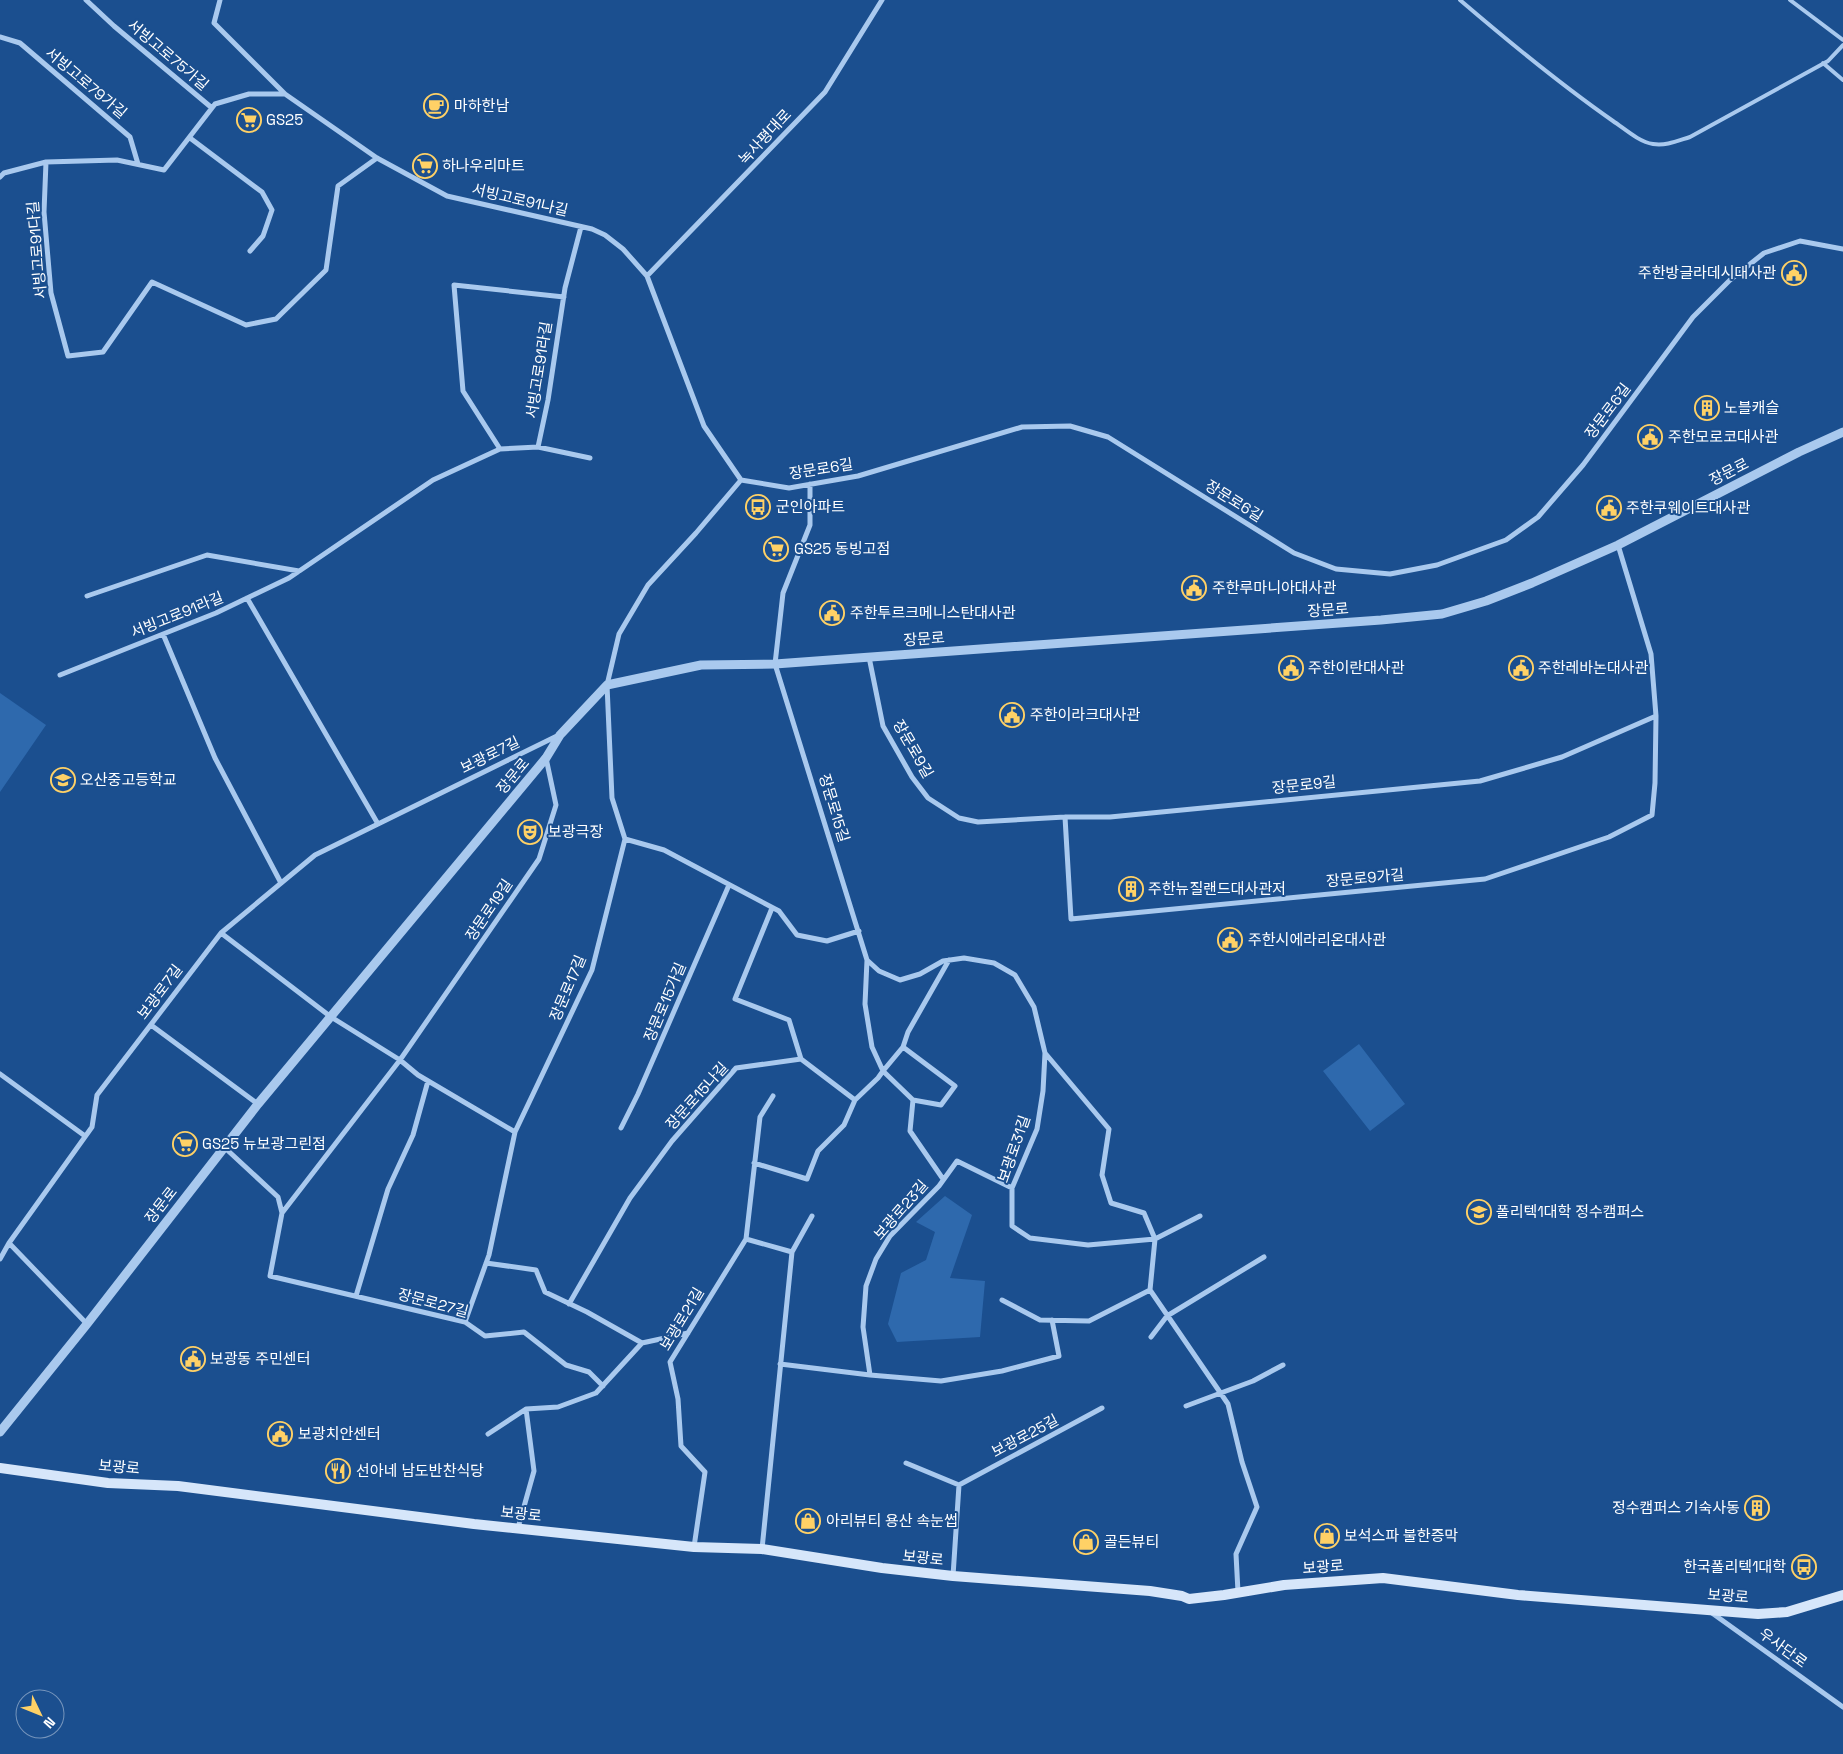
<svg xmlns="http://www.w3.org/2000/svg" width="1843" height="1754" viewBox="0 0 1843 1754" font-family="'Space Grotesk','Noto Sans KR',sans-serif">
<rect width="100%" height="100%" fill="#1b4f8f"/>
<path fill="#2e69ad" d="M 0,693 L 46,725 L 0,792 Z
M 1359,1044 L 1405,1104 L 1370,1131 L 1323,1071 Z
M 945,1196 L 972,1215 L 950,1278 L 985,1281 L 980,1337 L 897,1342 L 888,1324 L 901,1273 L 926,1260 L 935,1232 L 916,1222 Z"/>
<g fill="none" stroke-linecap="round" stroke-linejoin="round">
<path stroke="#a9c9ee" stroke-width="4" d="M 1460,0 C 1509,42 1560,84 1613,121 C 1625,129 1639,142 1653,144 C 1666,146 1677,141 1690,137 L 1828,61 L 1843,45
M 1790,0 L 1843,40
M 1823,63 L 1843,80"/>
<path stroke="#a9c9ee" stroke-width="5" d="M 86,0 L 114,26 L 212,108
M 220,0 L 214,23 L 285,94 L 377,158 L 447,196 L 592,229 L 605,235 L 623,249 L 647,276 L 704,426 L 741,480
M 0,37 L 20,43 L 130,137 L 138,164
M 190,138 L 262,192 L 272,210 L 263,236 L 250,251
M 46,162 L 44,212 L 51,293 L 68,356 L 103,352 L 152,282 L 246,325 L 276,319 L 326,270 L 338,186 L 377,158
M 0,177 L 4,173 L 46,162 L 117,160 L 164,170 L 215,104 L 249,94 L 285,94
M 647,276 L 825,92 L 882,0
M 538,447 L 590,458
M 500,449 L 463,391 L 454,285 L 564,297
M 87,596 L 207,555 L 299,571
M 247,598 L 378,824
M 163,634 L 215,758 L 281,883
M 869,657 L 883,726 L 912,777 L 928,798 L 959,818 L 978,822 L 1065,817 L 1110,817 L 1480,781 L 1562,757 L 1656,716 L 1651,654 L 1618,545
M 60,675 L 216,613 L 289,578 L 433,480 L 500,449 L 538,447 L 548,400 L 565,288 L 581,227
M 1065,817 L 1071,919 L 1485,879 L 1609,837 L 1652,815 L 1655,783 L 1656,716
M 625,839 L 664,850 L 779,911 L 797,935 L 827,941 L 859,931
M 772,908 L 735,999 L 789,1020 L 801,1059
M 221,933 L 331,1017 L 400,1060 L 418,1075 L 515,1132
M 867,960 L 879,971 L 900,980 L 920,974 L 943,961 L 964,958 L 994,963 L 1015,975 L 1034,1007 L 1045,1053 L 1043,1091 L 1037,1129 L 1012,1188 L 1012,1226 L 1030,1238 L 1088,1245 L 1155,1239 L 1200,1216
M 151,1025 L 258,1104
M 903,1047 L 955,1086 L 941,1105 L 913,1100 L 883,1071 L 903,1047 L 908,1032 L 949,960
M 1045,1053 L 1109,1129 L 1102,1175 L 1111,1203 L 1144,1213 L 1155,1239 L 1150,1290 L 1228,1404 L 1242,1462 L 1257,1507 L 1236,1554 L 1238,1592
M 0,1074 L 85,1136
M 913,1100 L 910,1131 L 943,1179
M 621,1128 L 638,1094 L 729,885
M 224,1147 L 278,1197 L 282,1213 L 270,1276 L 465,1322 L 485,1336 L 524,1332 L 566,1365 L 589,1372 L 603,1386
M 754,1163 L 807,1179 L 818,1151 L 844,1125 L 855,1100
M 282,1213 L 400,1060 L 539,859 L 556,805 L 546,758
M 746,1239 L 792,1252
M 9,1243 L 87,1324
M 0,1259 L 9,1243 L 92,1127 L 97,1095 L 221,933 L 315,855 L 559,735
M 486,1263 L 536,1270 L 545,1292 L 587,1312 L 642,1343
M 356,1296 L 388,1189 L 413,1135 L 428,1081
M 1002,1300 L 1040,1320 L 1089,1321 L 1150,1290
M 569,1304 L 630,1198 L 672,1141 L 736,1068 L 801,1059 L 855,1100 L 878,1078 L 883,1071 L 872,1047 L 865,1004 L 867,960 L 775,664 L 783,593 L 810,525 L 810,484
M 465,1322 L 489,1255 L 515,1132 L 592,970 L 625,839 L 612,798 L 607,685 L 619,634 L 648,585 L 696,533 L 741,480 L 789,488 L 858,476 L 1022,427 L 1070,426 L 1108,437 L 1294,553 L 1336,569 L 1390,574 L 1437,565 L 1506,540 L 1538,517 L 1583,465 L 1693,317 L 1730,280 L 1764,253 L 1800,241 L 1843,249
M 1151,1337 L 1167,1316 L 1264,1257
M 780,1364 L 870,1375 L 863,1327 L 866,1286 L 876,1259 L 890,1236 L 939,1186 L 957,1161 L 1012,1188
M 870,1375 L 941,1381 L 1002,1371 L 1059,1356 L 1052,1320
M 1186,1406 L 1253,1381 L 1283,1365
M 488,1434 L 526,1409 L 558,1407 L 596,1393 L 642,1343 L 688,1333
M 906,1463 L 959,1485
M 518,1528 L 534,1471 L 526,1409
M 694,1547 L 705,1472 L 681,1446 L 678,1399 L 670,1362 L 746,1239 L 760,1117 L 773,1096
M 762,1549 L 792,1252 L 812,1216
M 953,1576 L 959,1485 L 1102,1408
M 1712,1613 L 1843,1707"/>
<path stroke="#a9c9ee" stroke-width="9" d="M 0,1432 L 87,1324 L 258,1104 L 546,758 L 560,735 L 607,685 L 701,665 L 775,664 L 1381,620 L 1442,614 L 1486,601 L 1532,583 L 1618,545 L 1799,452 L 1843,432"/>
<path stroke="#d6e6fa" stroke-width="10" d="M 0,1468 L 108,1483 L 178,1486 L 474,1524 L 694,1547 L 762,1549 L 882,1568 L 953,1576 L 1150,1591 L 1182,1596 L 1189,1599 L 1224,1595 L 1284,1585 L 1383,1578 L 1518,1595 L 1758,1614 L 1787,1612 L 1843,1595"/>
</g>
<defs>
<symbol id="cafe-ring" viewBox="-11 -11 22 22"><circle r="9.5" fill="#1b4f8f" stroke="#ffd166" stroke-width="1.5"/><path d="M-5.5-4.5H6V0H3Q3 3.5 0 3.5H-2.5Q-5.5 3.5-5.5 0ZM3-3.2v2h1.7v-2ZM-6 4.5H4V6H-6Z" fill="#ffd166"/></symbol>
<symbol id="supermarket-ring" viewBox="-11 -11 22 22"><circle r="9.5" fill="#1b4f8f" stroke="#ffd166" stroke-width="1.5"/><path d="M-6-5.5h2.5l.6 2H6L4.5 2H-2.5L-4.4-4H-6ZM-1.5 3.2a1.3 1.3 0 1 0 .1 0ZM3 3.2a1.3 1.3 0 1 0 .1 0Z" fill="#ffd166"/></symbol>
<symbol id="civic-ring" viewBox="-11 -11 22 22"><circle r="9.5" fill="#1b4f8f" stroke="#ffd166" stroke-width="1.5"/><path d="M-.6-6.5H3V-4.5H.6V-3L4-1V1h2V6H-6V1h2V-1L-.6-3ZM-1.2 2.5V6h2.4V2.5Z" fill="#ffd166"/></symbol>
<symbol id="building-ring" viewBox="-11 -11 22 22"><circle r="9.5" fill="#1b4f8f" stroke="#ffd166" stroke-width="1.5"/><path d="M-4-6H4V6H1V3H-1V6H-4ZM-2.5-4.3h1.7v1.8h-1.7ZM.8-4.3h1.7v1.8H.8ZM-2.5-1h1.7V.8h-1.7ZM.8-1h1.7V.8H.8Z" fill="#ffd166"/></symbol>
<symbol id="bus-ring" viewBox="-11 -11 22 22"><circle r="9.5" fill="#1b4f8f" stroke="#ffd166" stroke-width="1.5"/><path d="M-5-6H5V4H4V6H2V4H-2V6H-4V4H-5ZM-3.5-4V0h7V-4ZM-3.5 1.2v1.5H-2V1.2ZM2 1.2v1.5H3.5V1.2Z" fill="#ffd166"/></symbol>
<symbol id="school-ring" viewBox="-11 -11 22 22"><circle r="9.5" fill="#1b4f8f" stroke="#ffd166" stroke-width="1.5"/><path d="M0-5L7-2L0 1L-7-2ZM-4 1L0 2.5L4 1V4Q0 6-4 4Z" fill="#ffd166"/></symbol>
<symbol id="theatre-ring" viewBox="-11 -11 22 22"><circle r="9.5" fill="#1b4f8f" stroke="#ffd166" stroke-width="1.5"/><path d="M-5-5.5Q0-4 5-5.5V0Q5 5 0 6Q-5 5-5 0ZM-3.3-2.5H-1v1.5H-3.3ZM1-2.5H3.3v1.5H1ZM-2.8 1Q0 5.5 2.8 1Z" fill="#ffd166"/></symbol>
<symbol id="university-ring" viewBox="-11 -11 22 22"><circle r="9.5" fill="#1b4f8f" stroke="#ffd166" stroke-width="1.5"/><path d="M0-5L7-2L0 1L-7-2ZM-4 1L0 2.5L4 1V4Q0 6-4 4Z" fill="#ffd166"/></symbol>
<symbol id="restaurant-ring" viewBox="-11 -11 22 22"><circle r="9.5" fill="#1b4f8f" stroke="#ffd166" stroke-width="1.5"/><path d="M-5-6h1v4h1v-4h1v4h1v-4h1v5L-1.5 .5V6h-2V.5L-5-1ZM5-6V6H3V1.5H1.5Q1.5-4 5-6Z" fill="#ffd166"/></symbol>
<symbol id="shop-ring" viewBox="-11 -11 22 22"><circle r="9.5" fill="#1b4f8f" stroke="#ffd166" stroke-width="1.5"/><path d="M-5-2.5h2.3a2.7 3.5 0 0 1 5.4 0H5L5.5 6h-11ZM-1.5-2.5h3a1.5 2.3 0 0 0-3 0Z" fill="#ffd166"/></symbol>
</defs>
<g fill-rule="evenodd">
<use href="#cafe-ring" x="422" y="92" width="28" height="28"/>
<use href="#supermarket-ring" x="235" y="106" width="28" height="28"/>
<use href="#supermarket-ring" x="411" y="152" width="28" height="28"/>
<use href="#civic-ring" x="1780" y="259" width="28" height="28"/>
<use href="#building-ring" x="1693" y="394" width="28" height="28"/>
<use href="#civic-ring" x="1636" y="423" width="28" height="28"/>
<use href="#bus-ring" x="744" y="493" width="28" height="28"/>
<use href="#civic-ring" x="1595" y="494" width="28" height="28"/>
<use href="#supermarket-ring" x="762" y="535" width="28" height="28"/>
<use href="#civic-ring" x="1180" y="574" width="28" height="28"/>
<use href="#civic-ring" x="818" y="599" width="28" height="28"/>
<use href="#civic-ring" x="1277" y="654" width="28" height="28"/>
<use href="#civic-ring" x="1507" y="654" width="28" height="28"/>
<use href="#civic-ring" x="998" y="701" width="28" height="28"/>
<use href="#school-ring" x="49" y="766" width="28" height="28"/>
<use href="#theatre-ring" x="516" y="818" width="28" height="28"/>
<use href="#building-ring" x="1117" y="875" width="28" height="28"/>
<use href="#civic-ring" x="1216" y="926" width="28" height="28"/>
<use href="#supermarket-ring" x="171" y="1130" width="28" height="28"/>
<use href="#university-ring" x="1465" y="1198" width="28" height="28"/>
<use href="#civic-ring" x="179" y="1345" width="28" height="28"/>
<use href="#civic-ring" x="266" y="1420" width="28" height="28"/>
<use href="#restaurant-ring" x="324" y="1457" width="28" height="28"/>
<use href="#building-ring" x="1743" y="1494" width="28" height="28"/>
<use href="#shop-ring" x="794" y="1507" width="28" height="28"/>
<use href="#shop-ring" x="1313" y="1522" width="28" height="28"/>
<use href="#shop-ring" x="1072" y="1528" width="28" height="28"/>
<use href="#bus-ring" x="1790" y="1553" width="28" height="28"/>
</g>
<g text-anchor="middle" stroke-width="4" stroke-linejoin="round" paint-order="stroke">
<g font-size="15" fill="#fff" stroke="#1b4f8f">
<text transform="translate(168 55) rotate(40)" y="5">서빙고로75가길</text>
<text transform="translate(86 83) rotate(40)" y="5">서빙고로79가길</text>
<text transform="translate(765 137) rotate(-47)" y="5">녹사평대로</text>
<text transform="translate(520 200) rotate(13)" y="5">서빙고로91나길</text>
<text transform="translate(37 250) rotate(-95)" y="5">서빙고로91다길</text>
<text transform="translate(539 370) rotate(-81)" y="5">서빙고로91라길</text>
<text transform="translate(1608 411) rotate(-53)" y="5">장문로6길</text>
<text transform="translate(821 469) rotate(-9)" y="5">장문로6길</text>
<text transform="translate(1729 472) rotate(-27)" y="5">장문로</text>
<text transform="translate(1234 501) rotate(32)" y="5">장문로6길</text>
<text transform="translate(1328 610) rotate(-4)" y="5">장문로</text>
<text transform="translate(177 615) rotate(-22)" y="5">서빙고로91라길</text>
<text transform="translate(924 639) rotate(-4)" y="5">장문로</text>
<text transform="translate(913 749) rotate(60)" y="5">장문로9길</text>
<text transform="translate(490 755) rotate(-26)" y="5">보광로7길</text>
<text transform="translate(513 776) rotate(-50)" y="5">장문로</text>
<text transform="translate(1304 785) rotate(-6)" y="5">장문로9길</text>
<text transform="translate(834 808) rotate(73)" y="5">장문로15길</text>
<text transform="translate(1365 878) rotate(-5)" y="5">장문로9가길</text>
<text transform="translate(489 910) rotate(-56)" y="5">장문로19길</text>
<text transform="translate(568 988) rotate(-67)" y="5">장문로17길</text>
<text transform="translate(160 992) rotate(-53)" y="5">보광로7길</text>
<text transform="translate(665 1002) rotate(-67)" y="5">장문로15가길</text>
<text transform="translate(697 1096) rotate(-48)" y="5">장문로15나길</text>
<text transform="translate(1014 1149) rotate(-71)" y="5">보광로31길</text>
<text transform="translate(161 1205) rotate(-52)" y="5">장문로</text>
<text transform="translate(901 1210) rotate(-49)" y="5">보광로23길</text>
<text transform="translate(433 1303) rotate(15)" y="5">장문로27길</text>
<text transform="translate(682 1319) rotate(-59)" y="5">보광로21길</text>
<text transform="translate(1025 1436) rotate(-28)" y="5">보광로25길</text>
<text transform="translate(119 1467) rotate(5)" y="5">보광로</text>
<text transform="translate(521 1514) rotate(6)" y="5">보광로</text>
<text transform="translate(923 1558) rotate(6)" y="5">보광로</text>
<text transform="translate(1323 1567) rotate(-4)" y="5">보광로</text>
<text transform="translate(1728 1596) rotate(4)" y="5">보광로</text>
<text transform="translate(1783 1648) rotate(36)" y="5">우사단로</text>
</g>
<g font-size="15" fill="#fff" stroke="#1b4f8f" text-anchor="start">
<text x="454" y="111">마하한남</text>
<text x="266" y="125">GS25</text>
<text x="442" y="171">하나우리마트</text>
<text x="1776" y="278" text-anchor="end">주한방글라데시대사관</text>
<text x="1724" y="413">노블캐슬</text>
<text x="1668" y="442">주한모로코대사관</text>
<text x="776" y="512">군인아파트</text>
<text x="1626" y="513">주한쿠웨이트대사관</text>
<text x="794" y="554">GS25 동빙고점</text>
<text x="1212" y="593">주한루마니아대사관</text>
<text x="850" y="618">주한투르크메니스탄대사관</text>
<text x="1308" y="673">주한이란대사관</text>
<text x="1538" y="673">주한레바논대사관</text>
<text x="1030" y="720">주한이라크대사관</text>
<text x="80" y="785">오산중고등학교</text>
<text x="548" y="837">보광극장</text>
<text x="1148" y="894">주한뉴질랜드대사관저</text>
<text x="1248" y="945">주한시에라리온대사관</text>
<text x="202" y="1149">GS25 뉴보광그린점</text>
<text x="1496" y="1217">폴리텍1대학 정수캠퍼스</text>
<text x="210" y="1364">보광동 주민센터</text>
<text x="298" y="1439">보광치안센터</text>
<text x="356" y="1476">선아네 남도반찬식당</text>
<text x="1740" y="1513" text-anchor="end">정수캠퍼스 기숙사동</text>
<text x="826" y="1526">아리뷰티 용산 속눈썹</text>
<text x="1344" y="1541">보석스파 불한증막</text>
<text x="1104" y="1547">골든뷰티</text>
<text x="1786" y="1572" text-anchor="end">한국폴리텍1대학</text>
</g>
</g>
<g transform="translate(40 1714) rotate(133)"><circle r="24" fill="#1b4f8f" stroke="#7695bc"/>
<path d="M0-4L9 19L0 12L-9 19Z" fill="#ffd166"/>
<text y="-8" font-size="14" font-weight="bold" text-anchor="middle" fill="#ffffff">N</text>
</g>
</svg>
